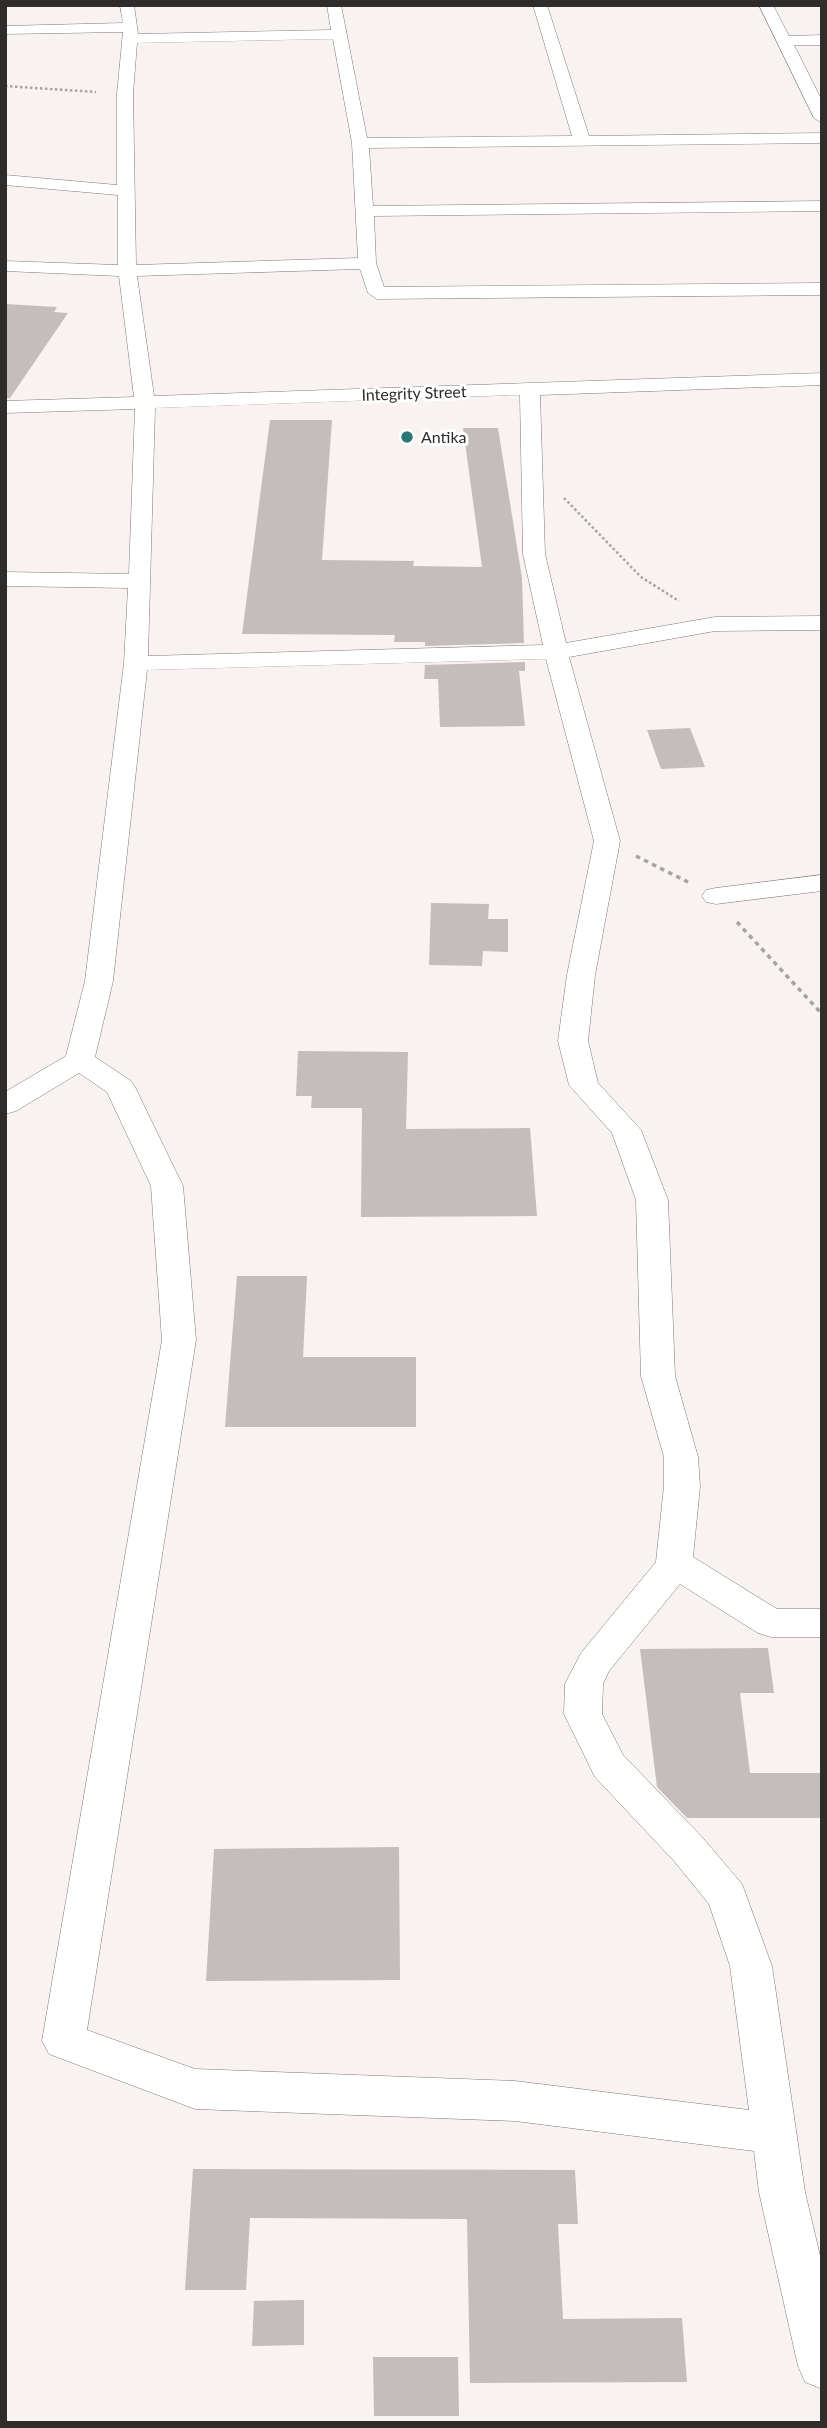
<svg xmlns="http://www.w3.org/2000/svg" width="827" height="2428" viewBox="0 0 827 2428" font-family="Lato,sans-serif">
<rect width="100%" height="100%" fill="#f8f2f1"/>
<path fill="#c3bdbb" d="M 5,304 L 57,307 L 54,312 L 68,313 L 10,398 L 5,398 Z
M 270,420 L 332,420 L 322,560 L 414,561 L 413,566 L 482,567 L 463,428 L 498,428 L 522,578 L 524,643 L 425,646 L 425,642 L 394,642 L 395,635 L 242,634 Z
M 525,662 L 525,671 L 519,671 L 525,726 L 440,727 L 438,679 L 424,679 L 425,665 Z
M 690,728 L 705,767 L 661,769 L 647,730 Z
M 431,903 L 489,904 L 488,919 L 508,919 L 508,952 L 483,951 L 482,966 L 429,965 Z
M 298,1051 L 408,1052 L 406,1129 L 530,1128 L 537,1216 L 361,1217 L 362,1108 L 311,1108 L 312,1096 L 296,1096 Z
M 237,1276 L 307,1276 L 303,1357 L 416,1357 L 416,1427 L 225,1427 Z
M 768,1648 L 774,1693 L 740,1693 L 750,1773 L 822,1773 L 822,1818 L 687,1818 L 657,1787 L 640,1649 Z
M 399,1847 L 400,1980 L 206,1981 L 214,1849 Z
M 193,2169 L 575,2170 L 578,2224 L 558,2224 L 563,2319 L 682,2318 L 687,2382 L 470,2383 L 467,2219 L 250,2218 L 246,2290 L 185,2290 Z
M 304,2300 L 304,2345 L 252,2346 L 254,2301 Z
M 373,2357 L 458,2357 L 459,2416 L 374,2416 Z"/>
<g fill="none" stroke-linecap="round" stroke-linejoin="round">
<defs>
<path id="street" d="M 120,5 L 134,5 L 138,34 L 331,30 L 327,5 L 341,5 L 367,138 L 572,136 L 533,5 L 547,5 L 589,136 L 822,133 L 822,143 L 369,148 L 373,206 L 822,201 L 822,211 L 374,216 L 376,263 L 384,287 L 822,283 L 822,295 L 377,299 L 368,293 L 360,269 L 137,276 L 154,396 L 822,373 L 822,385 L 540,395 L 545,554 L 566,643 L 715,617 L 822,616 L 822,630 L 715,631 L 569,657 L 620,841 L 595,975 L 588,1041 L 598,1083 L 641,1130 L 668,1200 L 675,1376 L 698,1457 L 700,1486 L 693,1557 L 777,1609 L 822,1609 L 822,1637 L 771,1637 L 758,1633 L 680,1584 L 609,1671 L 603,1684 L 602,1714 L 623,1755 L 702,1837 L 742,1884 L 772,1966 L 805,2192 L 822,2264 L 822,2389 L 805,2382 L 798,2366 L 759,2192 L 754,2151 L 515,2121 L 195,2109 L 49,2054 L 42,2041 L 162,1340 L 151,1186 L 107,1092 L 79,1073 L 16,1111 L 5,1114 L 5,1092 L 66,1056 L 85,981 L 124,663 L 128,588 L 5,586 L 5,572 L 129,574 L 135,409 L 5,413 L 5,401 L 134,397 L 119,276 L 5,271 L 5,261 L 118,265 L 118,195 L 5,185 L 5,175 L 117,185 L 117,94 L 123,32 L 5,34 L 5,26 L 123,23 ZM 333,39 L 352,143 L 358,258 L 136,265 L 133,94 L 137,43 ZM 520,395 L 523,554 L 543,645 L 148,656 L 155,408 ZM 546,659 L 594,841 L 567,975 L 558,1041 L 569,1085 L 612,1133 L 636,1200 L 641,1376 L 664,1457 L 664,1486 L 656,1562 L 581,1653 L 565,1684 L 564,1714 L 595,1777 L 674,1861 L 709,1904 L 730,1966 L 749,2110 L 515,2081 L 195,2069 L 87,2030 L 196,1340 L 183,1186 L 135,1087 L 131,1081 L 95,1057 L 113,981 L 147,670 Z
M 759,5 L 773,5 L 789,36 L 822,35 L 822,45 L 794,45 L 822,101 L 822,123 L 814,118 Z
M 822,875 L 822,891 L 716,904 L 706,902 L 702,896 L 706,890 L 716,888 Z"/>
</defs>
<use href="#street" stroke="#7f7978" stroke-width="1"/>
<path stroke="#a7a3a2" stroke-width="2.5" stroke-dasharray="2.5 2.5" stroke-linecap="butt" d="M 5,86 L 96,92
M 564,498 L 641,577 L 679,601"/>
<path stroke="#a7a3a2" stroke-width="3.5" stroke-dasharray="4.5 4.5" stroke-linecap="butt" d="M 636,856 L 688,882
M 737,922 L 822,1014"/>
<use href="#street" fill="#fff" fill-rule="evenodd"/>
</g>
<circle fill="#2d7777" stroke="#fff" stroke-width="2.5" cx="407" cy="437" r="7"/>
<g text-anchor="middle" stroke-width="6" stroke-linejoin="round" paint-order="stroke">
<g font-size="16" fill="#2f2d2c" stroke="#fff">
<text transform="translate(414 393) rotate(-2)" y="6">Integrity Street</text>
</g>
<g font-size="16" fill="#2f2d2c" stroke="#fff" text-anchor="start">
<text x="421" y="443">Antika</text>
</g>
</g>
<rect width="827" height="2428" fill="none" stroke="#2f2d2c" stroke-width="14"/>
</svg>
